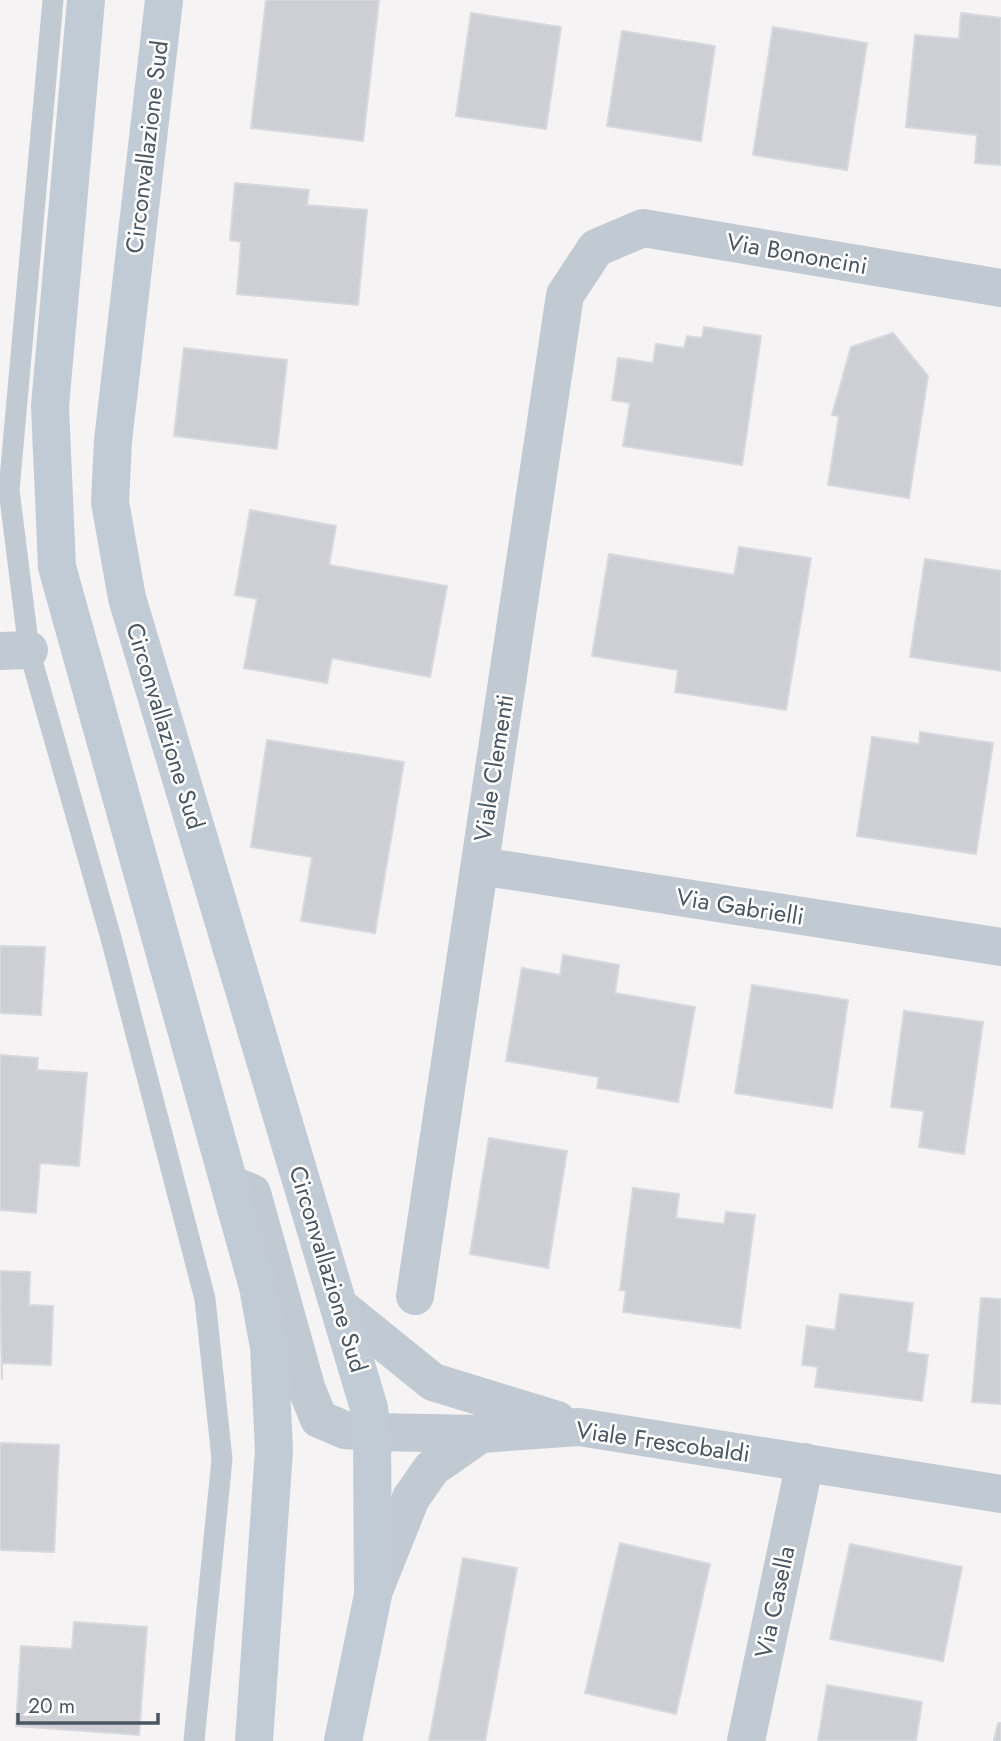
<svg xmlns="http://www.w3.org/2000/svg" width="1001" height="1741" viewBox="0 0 1001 1741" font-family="Jost,sans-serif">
<rect width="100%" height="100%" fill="#f5f3f3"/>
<path fill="#cdcfd5" stroke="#d7d9de" stroke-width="2" d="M 266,0 L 379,0 L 363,141 L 251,128 Z
M 471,13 L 561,27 L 546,129 L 456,116 Z
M 961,13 L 1001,18 L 1001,165 L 975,163 L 977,135 L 906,127 L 915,35 L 959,39 Z
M 773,27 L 867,43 L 847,170 L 753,155 Z
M 622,31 L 715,46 L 701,141 L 607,126 Z
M 235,183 L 309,190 L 307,205 L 367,210 L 358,305 L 237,294 L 241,242 L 230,240 Z
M 704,327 L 761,336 L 742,465 L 623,446 L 630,403 L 612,400 L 618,358 L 653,363 L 656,344 L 684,348 L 687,336 L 702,338 Z
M 893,333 L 928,376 L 909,498 L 828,485 L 839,416 L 832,415 L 851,347 Z
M 184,348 L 287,360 L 277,449 L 174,436 Z
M 250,510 L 336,526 L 329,565 L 447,586 L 430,677 L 332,658 L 327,683 L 244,668 L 257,599 L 235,595 Z
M 739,547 L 811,558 L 786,710 L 675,692 L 678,670 L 592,656 L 609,554 L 734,575 Z
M 925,559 L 1001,571 L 1001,671 L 910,657 Z
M 920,732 L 993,743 L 976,854 L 857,836 L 872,737 L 919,744 Z
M 267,740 L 404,762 L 375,933 L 301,921 L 312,857 L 251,847 Z
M 0,946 L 45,947 L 41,1015 L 0,1013 Z
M 563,955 L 619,965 L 615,993 L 695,1007 L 678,1102 L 597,1088 L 599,1077 L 506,1061 L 522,968 L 560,975 Z
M 752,985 L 848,1000 L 832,1108 L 735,1093 Z
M 904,1011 L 983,1022 L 964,1154 L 919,1147 L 924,1111 L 891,1107 Z
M 0,1055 L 38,1058 L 37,1070 L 87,1073 L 79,1166 L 40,1163 L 36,1213 L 0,1210 Z
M 489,1138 L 567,1151 L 548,1268 L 470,1254 Z
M 633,1188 L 679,1194 L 676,1218 L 724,1224 L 726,1212 L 755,1215 L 740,1328 L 623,1312 L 626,1291 L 620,1290 Z
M 0,1271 L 30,1272 L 29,1305 L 53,1306 L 51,1365 L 2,1363 L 2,1380 Z
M 840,1294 L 913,1303 L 907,1352 L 928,1355 L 922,1401 L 815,1387 L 818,1367 L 802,1365 L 807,1326 L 835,1330 Z
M 981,1298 L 1001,1299 L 1001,1404 L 972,1402 Z
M 0,1443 L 59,1445 L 54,1552 L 0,1550 Z
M 620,1543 L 710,1564 L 676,1714 L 585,1693 Z
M 850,1544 L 962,1567 L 943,1661 L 830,1639 Z
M 463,1558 L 517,1568 L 485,1741 L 429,1741 Z
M 74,1622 L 147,1627 L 139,1735 L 16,1726 L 21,1646 L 72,1649 Z
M 827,1685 L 922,1702 L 916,1741 L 818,1741 Z
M 998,1723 L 1001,1723 L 1001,1741 L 994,1741 Z"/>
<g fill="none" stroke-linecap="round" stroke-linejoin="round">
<path stroke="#c1cad2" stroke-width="21" d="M 53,0 L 9,490 L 29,650 L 111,938 L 205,1299 L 222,1459 L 194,1741"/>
<path stroke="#c1cad2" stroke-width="38" d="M 0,651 L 29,650
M 480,866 L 1001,947
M 230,1184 L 252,1193 L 307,1390 L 319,1419 L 345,1430 L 372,1432 L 481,1434 L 579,1427 L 1001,1494
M 415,1296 L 565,295 L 596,248 L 643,228 L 1001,288
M 339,1306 L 433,1382 L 557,1420
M 373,1593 L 411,1498 L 432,1468 L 481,1434
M 746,1741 L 805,1462"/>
<path stroke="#c1cbd6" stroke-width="38" d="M 86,0 L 50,406 L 57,567 L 258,1287 L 269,1347 L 274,1450 L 254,1741
M 164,0 L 113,441 L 110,502 L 127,598 L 369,1408 L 372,1432 L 373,1595 L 343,1741"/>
</g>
<g text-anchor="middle" stroke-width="5" stroke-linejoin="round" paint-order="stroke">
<g font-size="24" fill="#4a5661" stroke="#fff">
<text transform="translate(147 147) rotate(-83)" y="8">Circonvallazione Sud</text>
<text transform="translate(797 254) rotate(10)" y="8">Via Bononcini</text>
<text transform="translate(165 726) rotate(73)" y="8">Circonvallazione Sud</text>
<text transform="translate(494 768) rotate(-81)" y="8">Viale Clementi</text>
<text transform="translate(740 907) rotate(9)" y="8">Via Gabrielli</text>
<text transform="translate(328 1269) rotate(73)" y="8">Circonvallazione Sud</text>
<text transform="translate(663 1442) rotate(8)" y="8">Viale Frescobaldi</text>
<text transform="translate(775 1602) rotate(-78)" y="8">Via Casella</text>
</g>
</g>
<path d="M18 1713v10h140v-10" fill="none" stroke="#4a5661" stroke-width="3.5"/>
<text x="28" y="1713" font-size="21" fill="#4a5661" stroke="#ffffff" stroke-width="5" paint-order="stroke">20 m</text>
</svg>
